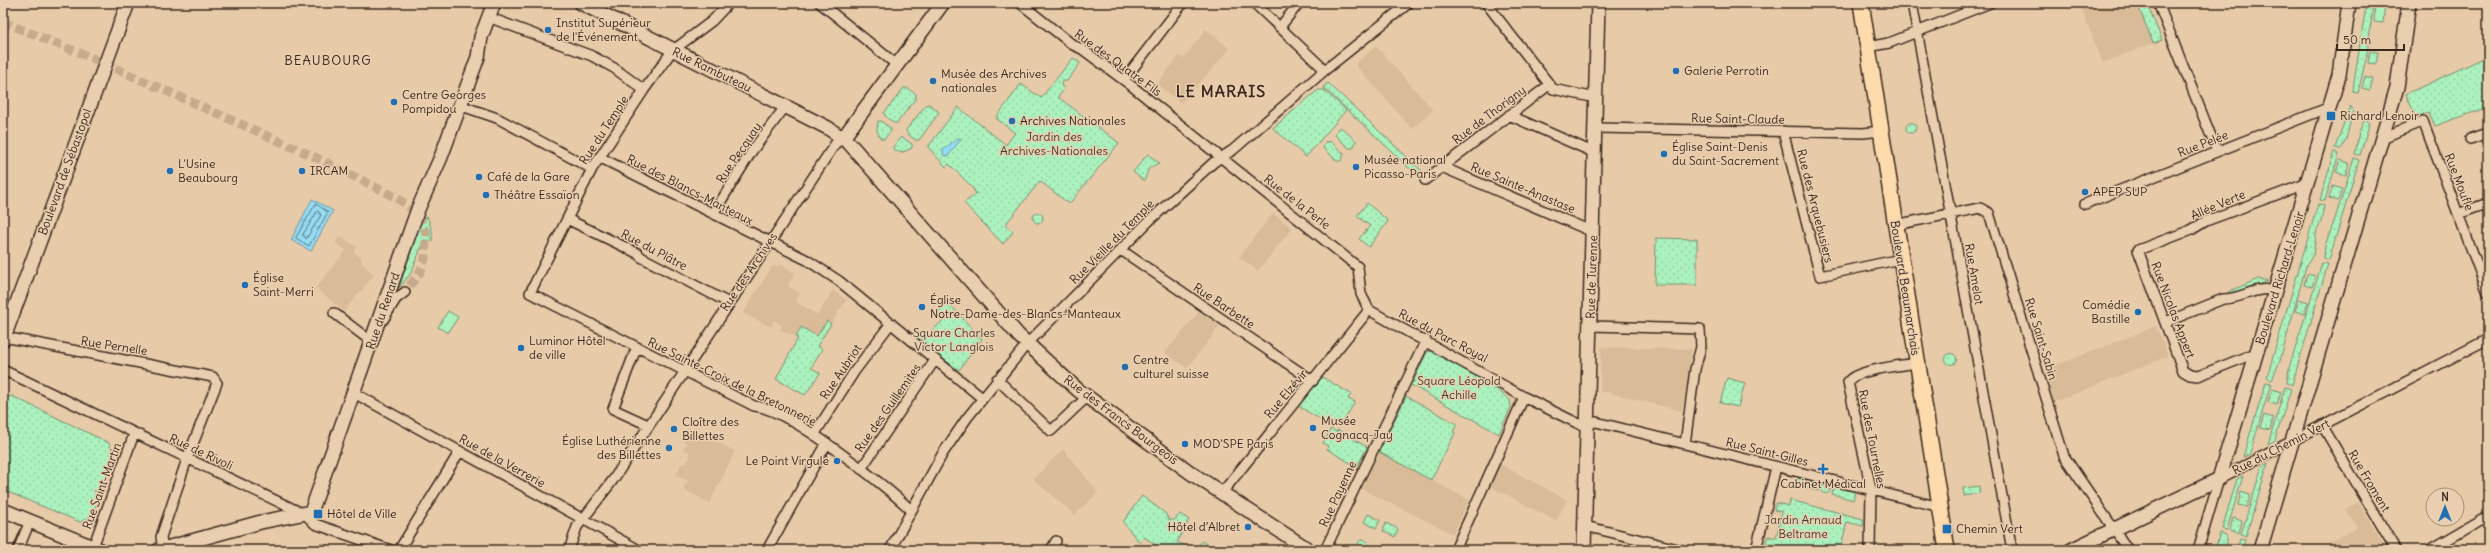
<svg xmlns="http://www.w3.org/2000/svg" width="2491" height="553" viewBox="0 0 2491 553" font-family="Delius,sans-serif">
<defs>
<pattern id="green-dots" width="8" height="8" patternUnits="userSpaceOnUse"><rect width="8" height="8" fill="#abf1be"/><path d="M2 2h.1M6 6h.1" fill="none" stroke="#94cfa3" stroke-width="1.8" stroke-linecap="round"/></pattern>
<pattern id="water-ripples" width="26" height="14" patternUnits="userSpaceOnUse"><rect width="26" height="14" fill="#94dcf5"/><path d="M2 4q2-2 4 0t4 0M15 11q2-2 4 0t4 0" fill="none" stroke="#80bdd2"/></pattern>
</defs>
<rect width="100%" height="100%" fill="#e7caa8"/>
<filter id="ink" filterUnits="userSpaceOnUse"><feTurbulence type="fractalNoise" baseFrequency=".025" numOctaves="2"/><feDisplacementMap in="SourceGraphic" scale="8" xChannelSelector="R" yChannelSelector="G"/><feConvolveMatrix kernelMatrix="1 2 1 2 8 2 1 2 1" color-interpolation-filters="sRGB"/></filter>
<g filter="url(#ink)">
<path fill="#d9bb98" d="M 2079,3 L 2137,3 L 2153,43 L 2103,63 Z
M 1206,29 L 1230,49 L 1181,103 L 1157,84 L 1179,56 L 1183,59 Z
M 1376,46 L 1433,110 L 1412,129 L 1355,64 Z
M 1273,213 L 1292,228 L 1258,271 L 1239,257 Z
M 339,236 L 357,247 L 354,252 L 362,259 L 361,262 L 374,275 L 344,311 L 316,288 L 346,250 L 335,243 Z
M 782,265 L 795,273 L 788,286 L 800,293 L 796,302 L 818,315 L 833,290 L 846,300 L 831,324 L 827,321 L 817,337 L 802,327 L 796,337 L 780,330 L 783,326 L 774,320 L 771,327 L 743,313 L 772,267 Z
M 1199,312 L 1220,326 L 1187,368 L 1165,353 Z
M 2156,326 L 2168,356 L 2054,402 L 2045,370 Z
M 1601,347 L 1692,349 L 1682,411 L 1607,392 L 1600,392 Z
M 687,428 L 735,451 L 710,503 L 683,489 L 688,481 L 676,476 L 681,464 L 686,463 L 690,458 L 689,452 L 683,449 L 687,443 L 682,441 Z
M 1063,449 L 1098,492 L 1075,515 L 1033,479 Z
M 1379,452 L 1469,500 L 1453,534 L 1362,489 Z
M 1500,464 L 1567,500 L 1556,521 L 1490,486 Z
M 2358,502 L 2387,550 L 2318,550 L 2357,527 L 2346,510 Z"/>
<path fill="url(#green-dots)" stroke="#738e6e" d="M 2137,3 L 2147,3 L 2162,40 L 2153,43 Z
M 2366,6 L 2373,7 L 2367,54 L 2358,93 L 2353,92 L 2354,82 Z
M 2370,51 L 2378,52 L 2376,64 L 2368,63 Z
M 2488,56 L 2488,107 L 2435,126 L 2429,112 L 2416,117 L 2406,94 Z
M 1073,58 L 1080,63 L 1067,81 L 1062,81 L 1061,85 L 1064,89 L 1058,97 L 1119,143 L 1069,204 L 1040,181 L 1005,225 L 1013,232 L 1003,244 L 964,203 L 976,194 L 972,187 L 949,164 L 946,167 L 928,147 L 958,107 L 1006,145 L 1015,133 L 996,118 L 1021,84 L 1041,98 Z
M 2365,76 L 2373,78 L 2370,90 L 2362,88 Z
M 1328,83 L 1423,172 L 1424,174 L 1420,178 L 1323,87 Z
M 904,88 L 907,88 L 916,94 L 916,98 L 897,123 L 894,123 L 885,116 L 884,113 Z
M 1318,90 L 1324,90 L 1346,110 L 1306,157 L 1273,128 Z
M 929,104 L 938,111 L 938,114 L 919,140 L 915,140 L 907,133 L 906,130 L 926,105 Z
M 2350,106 L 2353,109 L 2346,140 L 2341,149 L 2335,148 Z
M 2365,119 L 2370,123 L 2360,155 L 2355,154 L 2359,132 Z
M 878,121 L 881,121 L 890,128 L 891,131 L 884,139 L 881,139 L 877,131 Z
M1906 128a5 5 0 1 1 10 0a5 5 0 1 1-10 0Z
M 1338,128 L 1342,128 L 1356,141 L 1353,148 L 1349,148 L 1335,135 Z
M 900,138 L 903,138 L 912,144 L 912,148 L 903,152 L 894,150 L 893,147 Z
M 1326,141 L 1328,143 L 1330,141 L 1344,154 L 1341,161 L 1337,161 L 1323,148 Z
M 2334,152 L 2339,154 L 2325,201 L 2320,200 Z
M 1148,154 L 1159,163 L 1149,168 L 1144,181 L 1133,172 Z
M 2354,158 L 2359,160 L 2329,260 L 2324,258 L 2325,246 L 2335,219 Z
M 2340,160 L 2349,163 L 2346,175 L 2336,172 Z
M 2333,186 L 2342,189 L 2338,201 L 2329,198 Z
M 1367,203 L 1388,221 L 1369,247 L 1359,239 L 1370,226 L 1357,216 Z
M 2318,204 L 2324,206 L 2321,222 L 2317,229 L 2313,255 L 2306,266 L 2280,361 L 2272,379 L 2267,377 Z
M1033 218a5 5 0 1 1 10 0a5 5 0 1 1-10 0Z
M 427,216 L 432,231 L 432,241 L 424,240 L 411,273 L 399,288 L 420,225 Z
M 1656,238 L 1697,239 L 1697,285 L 1655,285 Z
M 2322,263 L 2328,264 L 2292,385 L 2287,383 L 2289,368 Z
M 2307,274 L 2315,276 L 2312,287 L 2304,285 Z
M 2258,279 L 2268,281 L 2230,297 L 2228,292 Z
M 2299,299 L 2308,302 L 2304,314 L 2295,311 Z
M 948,303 L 982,339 L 959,370 L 929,349 L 913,334 L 916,330 L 924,338 L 944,320 L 938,312 Z
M 827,321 L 831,324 L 817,346 L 822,349 L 811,368 L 820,373 L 805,395 L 776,379 L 798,338 L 796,337 L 801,327 L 817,336 Z
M 1434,350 L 1472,370 L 1510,400 L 1511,407 L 1499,434 L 1409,384 L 1413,382 L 1427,352 Z
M1945.5 359a5.5 5.5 0 1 1 11 0a5.5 5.5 0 1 1-11 0Z
M 1322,377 L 1351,394 L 1348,399 L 1355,402 L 1341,425 L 1335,422 L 1332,426 L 1298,406 Z
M 1727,378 L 1745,383 L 1738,407 L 1720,403 Z
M 2266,382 L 2271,383 L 2250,454 L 2243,457 Z
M 2285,387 L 2291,389 L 2275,440 L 2268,444 Z
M 2272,389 L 2281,392 L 2277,404 L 2268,402 Z
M 1404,395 L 1457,424 L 1453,432 L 1455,433 L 1431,480 L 1379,452 L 1405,399 Z
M 12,396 L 109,443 L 114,457 L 92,516 L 80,522 L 3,490 L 3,399 Z
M 2264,415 L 2273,418 L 2270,430 L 2260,428 Z
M 1331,429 L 1336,432 L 1338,430 L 1367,447 L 1357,467 L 1327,449 L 1328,446 L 1323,443 Z
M 2268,463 L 2246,536 L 2241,534 L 2262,466 Z
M 2243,476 L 2227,530 L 2222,529 L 2237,479 Z
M 1798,478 L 1820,484 L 1819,491 L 1796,486 Z
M1821.5 489a4.5 4.5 0 1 1 9 0a4.5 4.5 0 1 1-9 0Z
M 1979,486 L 1980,493 L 1964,496 L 1963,488 Z
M 1834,487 L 1855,492 L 1853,500 L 1832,494 Z
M 2241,492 L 2250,495 L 2247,507 L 2238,505 Z
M 1142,496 L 1165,513 L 1169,520 L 1175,520 L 1180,514 L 1189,520 L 1177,542 L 1193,550 L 1164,550 L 1144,537 L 1140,543 L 1123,522 Z
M 1790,500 L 1863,519 L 1863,526 L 1847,522 L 1840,550 L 1778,550 L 1779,546 L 1766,543 L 1768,536 L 1776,538 L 1782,512 L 1774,510 L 1776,503 L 1789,506 Z
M 1368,514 L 1380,520 L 1376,528 L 1364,522 Z
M 2233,518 L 2242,521 L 2239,533 L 2230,530 Z
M 1386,523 L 1398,529 L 1395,537 L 1383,531 Z
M 2220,533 L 2226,535 L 2226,550 L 2215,550 Z
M 2240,539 L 2245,540 L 2242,550 L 2237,550 Z
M1358.5 544a4.5 4.5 0 1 1 9 0a4.5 4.5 0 1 1-9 0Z
M 1202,541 L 1216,550 L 1196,550 Z
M 321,543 L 339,550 L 319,550 Z"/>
<path fill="#abf1be" stroke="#738e6e" d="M 2375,3 L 2385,3 L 2383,23 L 2374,22 Z
M 448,311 L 458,317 L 448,333 L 438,327 Z"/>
<path fill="url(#water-ripples)" stroke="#70959f" d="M 958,138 L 961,139 L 948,156 L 943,155 L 943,150 Z
M 312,199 L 333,211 L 311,251 L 291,240 Z"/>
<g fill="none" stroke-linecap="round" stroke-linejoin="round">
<path stroke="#5f7174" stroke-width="1" d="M 316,204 L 328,212 L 309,246 L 296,238 Z
M 318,211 L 321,215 L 306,239 L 303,235 Z"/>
<path stroke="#c5aa8c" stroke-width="9" stroke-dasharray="9 4.5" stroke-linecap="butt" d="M 3,22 L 92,58 L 315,157 L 397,198 L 412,209 L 421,221 L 426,233 L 425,259 L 420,272 L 405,292"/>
<defs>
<path id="street" d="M 729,3 L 712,21 L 672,51 L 644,90 L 592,169 L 530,293 L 754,406 C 788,408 885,485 911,510
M 820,3 L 897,65
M 1020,3 L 1073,45 L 1082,49 L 1133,87 L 1358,267 L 1361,294 L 1369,310 L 1524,397 L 1579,424 L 1596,422 L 1940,507
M 1254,3 L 1325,70
M 1486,3 L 1553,89 L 1596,98
M 1912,3 L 2012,550
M 2158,3 L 2217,151
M 488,17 L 592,56 L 614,68 L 644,90
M 1280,27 L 1299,3
M 1867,47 L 1889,43 L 1990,3
M 1124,80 L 1183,3
M 459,105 L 497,118 L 592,169
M 1509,115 L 1595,153
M 1595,128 L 1863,133 L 1881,131
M 1783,131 L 1820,276 L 1901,259
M 2382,138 L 2423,121 L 2488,293
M 2470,139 L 2488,133
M 599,157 L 807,260 L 839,281 L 982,398
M 1442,167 L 1593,232
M 1425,180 L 1549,85
M 2085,204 L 2330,107
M 713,214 L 752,151 L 785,107
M 2458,214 L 2488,203
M 567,219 L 637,253 L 641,257 L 729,303
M 1895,225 L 1980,208 L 1989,213 L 2064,456 L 2128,550
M 1121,250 L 1313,381
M 334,313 L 372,342
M 383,320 L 396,299 L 405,292
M 2166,322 L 2223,299 C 2242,299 2257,285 2276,291
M 1591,326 L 1700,329 L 1701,347 L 1695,369 L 1685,444
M 4,337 L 213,377 L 217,383 L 187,459 L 161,537 L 163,549
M 636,349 L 613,409 L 648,425
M 2258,352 L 2198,376 L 2190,375 L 2183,371 L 2138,250 L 2191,230 L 2206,221 L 2308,183
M 3,370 L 306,515 L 315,524 L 391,550
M 997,379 L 1051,431 L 1087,397
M 354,393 L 639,550
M 2322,425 L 2396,550
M 814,435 L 854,372 L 891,323
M 861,469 L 935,360
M 1221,494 L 1369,310
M 1585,526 L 1682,550
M 93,547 L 134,434
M 18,550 L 30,521
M 399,550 L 460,451
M 569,550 L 577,527 L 613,480 L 835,144 L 843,138
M 767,550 L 827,443
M 890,550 L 943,453 L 967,418 L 1027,344 L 1149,221 L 1214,162 L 1233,150 L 1325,70 L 1409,3
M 1051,550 L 1056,541
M 1325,550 L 1426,340
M 1455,550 L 1524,397
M 1756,550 L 1776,467
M 1870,550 L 1871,489 L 1848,382 C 1853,370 1904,365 1917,363
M 2198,550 L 2219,479 L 2488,339
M 2430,550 L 2488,516"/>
<path id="secondary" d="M 581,3 L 828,128 L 849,143 L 1019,336 L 1078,390 L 1191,473 L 1309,550
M 843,138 L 943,3
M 3,340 L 128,3
M 3,510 L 100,550
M 159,550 L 261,522 L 311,512 L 418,209 L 441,157 L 478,57 L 481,37 L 494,3
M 1584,550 L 1598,3
M 2071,550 L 2219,479 L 2339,75 L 2349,3
M 2260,550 L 2397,87 L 2409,3"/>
<path id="primary" d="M 1861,3 L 1947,550"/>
</defs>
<use href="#street" stroke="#3b2a1e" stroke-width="12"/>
<use href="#secondary" stroke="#3b2a1e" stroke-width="16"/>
<use href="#primary" stroke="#3b2a1e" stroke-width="18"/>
<use href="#street" stroke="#e9ceb0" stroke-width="9"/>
<use href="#secondary" stroke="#e9ceb0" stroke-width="13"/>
<use href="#primary" stroke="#fedbac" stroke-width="15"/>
</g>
</g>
<g fill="#1f6fb2" stroke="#e9ceb0" stroke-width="1.5">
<circle cx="548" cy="30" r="4"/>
<circle cx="1676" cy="71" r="4"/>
<circle cx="933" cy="81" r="4"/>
<circle cx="394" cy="102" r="4"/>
<rect x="2326" y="111" width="10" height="10" rx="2"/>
<circle cx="1012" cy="121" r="4"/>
<circle cx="1664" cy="154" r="4"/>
<circle cx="1356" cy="167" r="4"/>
<circle cx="170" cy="171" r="4"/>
<circle cx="302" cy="171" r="4"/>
<circle cx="479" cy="177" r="4"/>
<circle cx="2085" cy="192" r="4"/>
<circle cx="486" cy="195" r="4"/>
<circle cx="245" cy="285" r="4"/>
<circle cx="922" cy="307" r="4"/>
<circle cx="2138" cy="312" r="4"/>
<circle cx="521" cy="348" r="4"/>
<circle cx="1125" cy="367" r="4"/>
<circle cx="1313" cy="428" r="4"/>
<circle cx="674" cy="429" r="4"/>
<circle cx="1185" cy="444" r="4"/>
<circle cx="669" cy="448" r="4"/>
<circle cx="837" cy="461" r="4"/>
<path d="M1821 463h4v4h4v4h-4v4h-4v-4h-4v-4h4z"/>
<rect x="313" y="509" width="10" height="10" rx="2"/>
<circle cx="1248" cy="527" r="4"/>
<rect x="1942" y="524" width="10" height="10" rx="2"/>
</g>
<g text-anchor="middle" stroke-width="3" stroke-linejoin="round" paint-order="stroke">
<g font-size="12" fill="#3b2a1e" stroke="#e9ceb0" text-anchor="start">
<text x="556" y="27">Institut Supérieur<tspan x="556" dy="14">de l'Événement</tspan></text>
<text x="1684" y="75">Galerie Perrotin</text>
<text x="941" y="78">Musée des Archives<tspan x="941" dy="14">nationales</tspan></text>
<text x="402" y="99">Centre Georges<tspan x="402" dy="14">Pompidou</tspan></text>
<text x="2340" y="120">Richard Lenoir</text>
<text x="1020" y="125">Archives Nationales</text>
<text x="1672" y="151">Église Saint-Denis<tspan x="1672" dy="14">du Saint-Sacrement</tspan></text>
<text x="1364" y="164">Musée national<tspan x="1364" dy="14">Picasso-Paris</tspan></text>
<text x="178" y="168">L'Usine<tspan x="178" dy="14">Beaubourg</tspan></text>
<text x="310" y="175">IRCAM</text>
<text x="487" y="181">Café de la Gare</text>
<text x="2093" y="196">APEP SUP</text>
<text x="494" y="199">Théâtre Essaïon</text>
<text x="253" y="282">Église<tspan x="253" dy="14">Saint-Merri</tspan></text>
<text x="930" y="304">Église<tspan x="930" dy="14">Notre-Dame-des-Blancs-Manteaux</tspan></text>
<text x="2130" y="309" text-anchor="end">Comédie<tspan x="2130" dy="14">Bastille</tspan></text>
<text x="529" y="345">Luminor Hôtel<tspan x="529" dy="14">de ville</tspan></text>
<text x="1133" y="364">Centre<tspan x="1133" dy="14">culturel suisse</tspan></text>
<text x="1321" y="425">Musée<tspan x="1321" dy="14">Cognacq-Jay</tspan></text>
<text x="682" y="426">Cloître des<tspan x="682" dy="14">Billettes</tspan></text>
<text x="661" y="445" text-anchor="end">Église Luthérienne<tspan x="661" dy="14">des Billettes</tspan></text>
<text x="1193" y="448">MOD'SPE Paris</text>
<text x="829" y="465" text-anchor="end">Le Point Virgule</text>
<text x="1823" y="488" text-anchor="middle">Cabinet Médical</text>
<text x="327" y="518">Hôtel de Ville</text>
<text x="1240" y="531" text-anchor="end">Hôtel d’Albret</text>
<text x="1956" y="533">Chemin Vert</text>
</g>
<g font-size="12" fill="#3b2a1e" stroke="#e9ceb0">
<text transform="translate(1118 63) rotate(36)" y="4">Rue des Quatre Fils</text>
<text transform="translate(712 70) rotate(26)" y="4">Rue Rambuteau</text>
<text transform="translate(1489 115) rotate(-37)" y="4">Rue de Thorigny</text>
<text transform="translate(1738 119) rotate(1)" y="4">Rue Saint-Claude</text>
<text transform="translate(604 130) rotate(-57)" y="4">Rue du Temple</text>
<text transform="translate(2203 144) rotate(-21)" y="4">Rue Pelée</text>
<text transform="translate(739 153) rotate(-56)" y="4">Rue Pecquay</text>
<text transform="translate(65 172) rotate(-70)" y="4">Boulevard de Sébastopol</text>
<text transform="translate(2459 182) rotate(69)" y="4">Rue Moufle</text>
<text transform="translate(1523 188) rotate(23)" y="4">Rue Sainte-Anastase</text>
<text transform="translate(690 190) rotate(27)" y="4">Rue des Blancs-Manteaux</text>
<text transform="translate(1297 202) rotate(38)" y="4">Rue de la Perle</text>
<text transform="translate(2218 205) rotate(-23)" y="4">Allée Verte</text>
<text transform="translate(1815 206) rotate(76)" y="4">Rue des Arquebusiers</text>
<text transform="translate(1112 242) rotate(-45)" y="4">Rue Vieille du Temple</text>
<text transform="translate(654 250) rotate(28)" y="4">Rue du Plâtre</text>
<text transform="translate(749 272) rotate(-56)" y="4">Rue des Archives</text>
<text transform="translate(1974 274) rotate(80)" y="4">Rue Amelot</text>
<text transform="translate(1592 277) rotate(-88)" y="4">Rue de Turenne</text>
<text transform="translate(2280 278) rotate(-73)" y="4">Boulevard Richard-Lenoir</text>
<text transform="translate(1905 288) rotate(81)" y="4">Boulevard Beaumarchais</text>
<text transform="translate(1224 306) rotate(34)" y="4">Rue Barbette</text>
<text transform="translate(2173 310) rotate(69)" y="4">Rue Nicolas Appert</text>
<text transform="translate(383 311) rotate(-71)" y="4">Rue du Renard</text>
<text transform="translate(1443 336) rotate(28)" y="4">Rue du Parc Royal</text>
<text transform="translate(2041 339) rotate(73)" y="4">Rue Saint-Sabin</text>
<text transform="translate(114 346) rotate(9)" y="4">Rue Pernelle</text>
<text transform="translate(841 372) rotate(-56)" y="4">Rue Aubriot</text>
<text transform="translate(732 382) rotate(26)" y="4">Rue Sainte-Croix de la Bretonnerie</text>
<text transform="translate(1286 394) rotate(-50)" y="4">Rue Elzévir</text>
<text transform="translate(888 408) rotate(-55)" y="4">Rue des Guillemites</text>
<text transform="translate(1121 420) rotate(37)" y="4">Rue des Francs Bourgeois</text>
<text transform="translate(1872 439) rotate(79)" y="4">Rue des Tournelles</text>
<text transform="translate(2281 447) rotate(-27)" y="4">Rue du Chemin Vert</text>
<text transform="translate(201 452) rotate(25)" y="4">Rue de Rivoli</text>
<text transform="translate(1767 452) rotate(14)" y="4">Rue Saint-Gilles</text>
<text transform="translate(502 461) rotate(29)" y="4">Rue de la Verrerie</text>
<text transform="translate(2369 481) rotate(59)" y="4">Rue Froment</text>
<text transform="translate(102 486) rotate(-70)" y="4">Rue Saint-Martin</text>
<text transform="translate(1338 494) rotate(-65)" y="4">Rue Payenne</text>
</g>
<g font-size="12" fill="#463e2e" stroke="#e9ceb0">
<text x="1054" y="141">Jardin des<tspan x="1054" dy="14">Archives-Nationales</tspan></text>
<text x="954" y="337">Square Charles<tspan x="954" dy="14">Victor Langlois</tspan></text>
<text x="1459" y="385">Square Léopold<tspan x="1459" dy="14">Achille</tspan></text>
<text x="1803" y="524">Jardin Arnaud<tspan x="1803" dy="14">Beltrame</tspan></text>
</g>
<g font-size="13" letter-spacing="1" fill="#3b2a1e" stroke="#e9ceb0">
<text x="328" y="65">BEAUBOURG</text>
</g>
<g font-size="16" font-weight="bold" letter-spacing="1" fill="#3b2a1e" stroke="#e9ceb0">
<text x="1221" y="97">LE MARAIS</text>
</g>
</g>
<rect width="2491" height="553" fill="none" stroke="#e9ceb0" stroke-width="16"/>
<rect x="8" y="8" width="2475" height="537" fill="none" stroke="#3b2a1e" stroke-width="1.5" filter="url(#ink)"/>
<g transform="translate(2445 507)"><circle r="19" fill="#e9ceb0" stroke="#a38c76"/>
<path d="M0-3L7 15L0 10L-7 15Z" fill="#1f6fb2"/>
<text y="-6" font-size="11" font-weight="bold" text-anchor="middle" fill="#3b2a1e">N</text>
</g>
<path d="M2337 44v6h67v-6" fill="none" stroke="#3b2a1e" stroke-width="2"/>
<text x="2343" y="44" font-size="12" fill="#3b2a1e" stroke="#e9ceb0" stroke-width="3" paint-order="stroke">50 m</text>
</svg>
